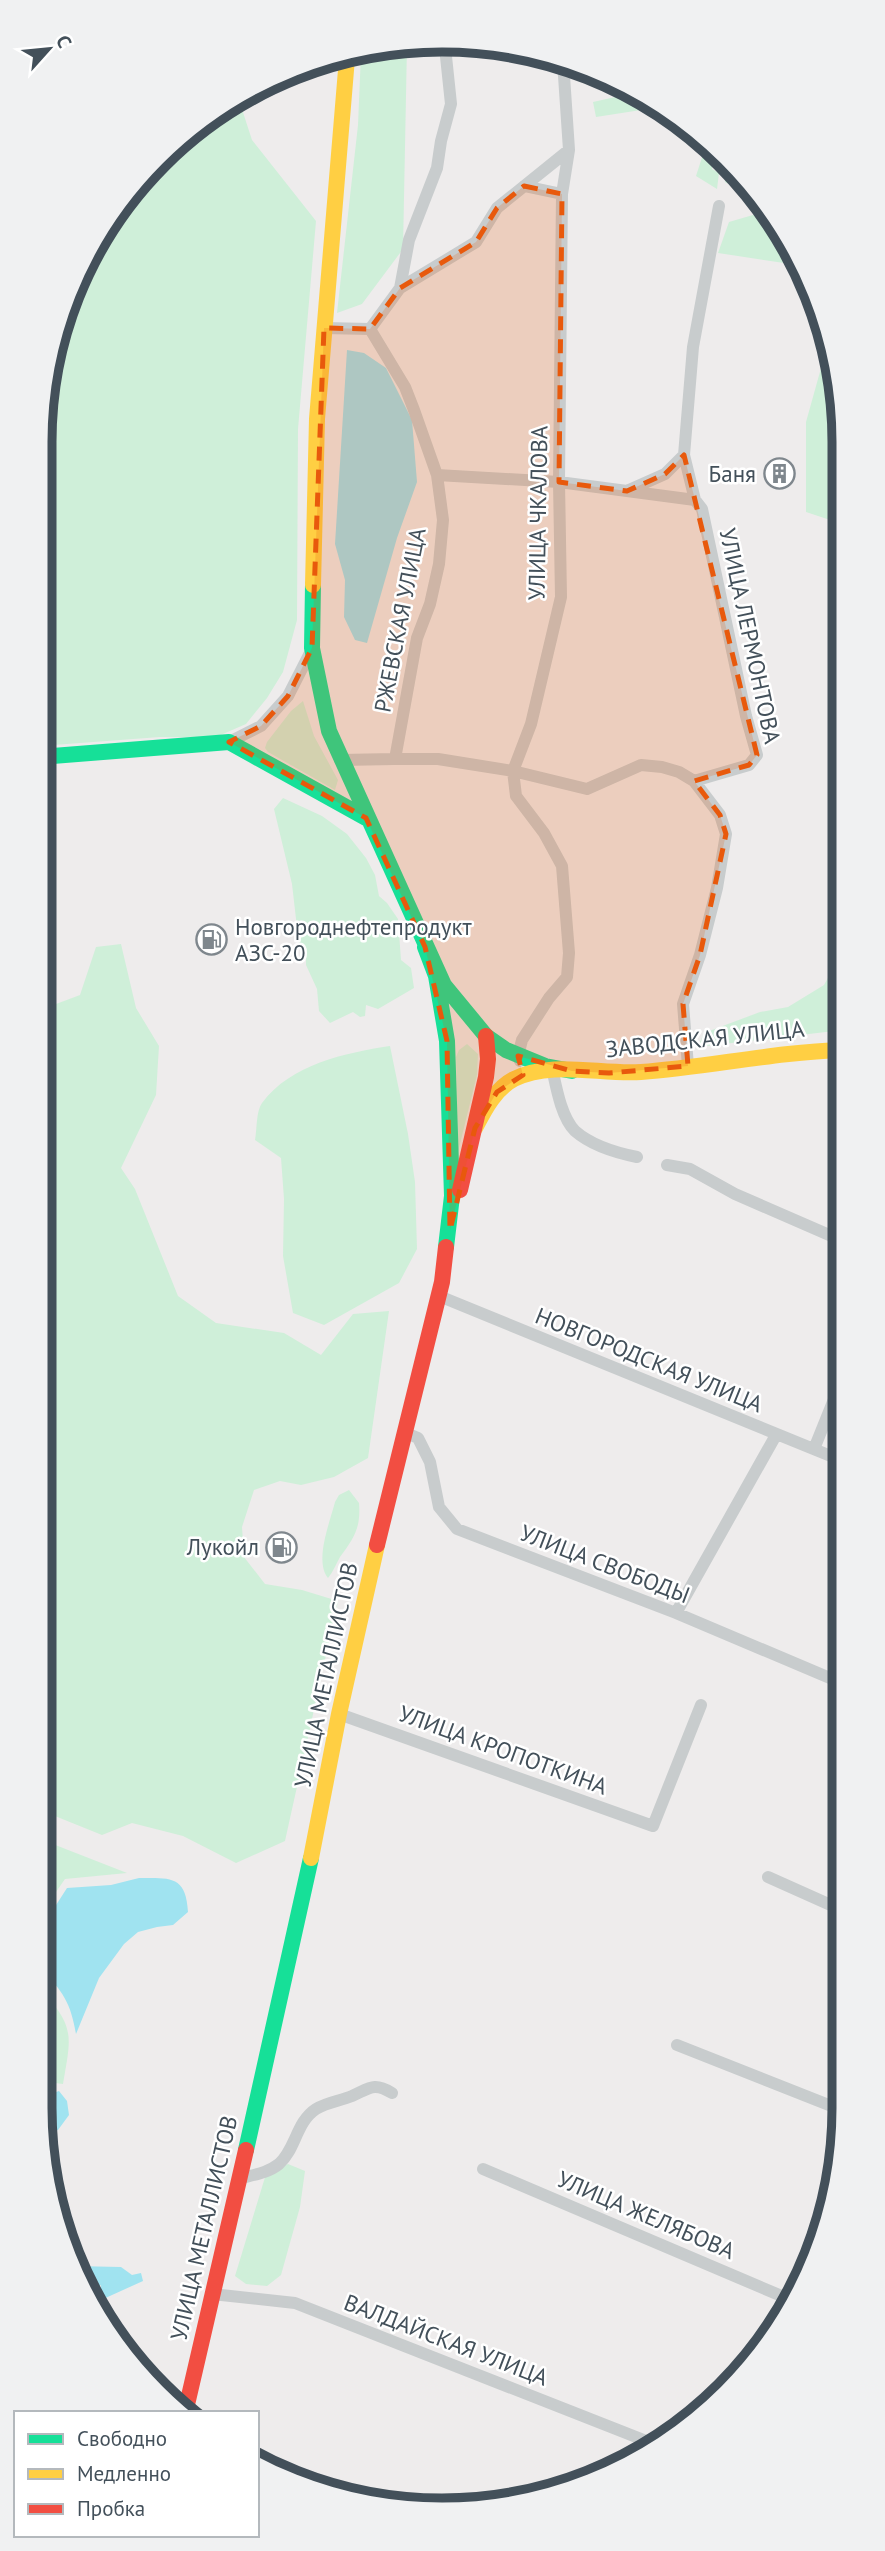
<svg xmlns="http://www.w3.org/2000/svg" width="885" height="2551" viewBox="0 0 885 2551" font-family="'PT Sans',sans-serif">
<rect width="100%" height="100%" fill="#eeecec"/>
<path fill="#cfefd9" d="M 390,44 L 407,45 L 403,249 L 362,304 L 337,313 L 358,125 L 361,53 Z
M 638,92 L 644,94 L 685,128 L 641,110 L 596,117 L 593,102 Z
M 238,97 L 252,140 L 316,221 L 298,429 L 297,620 L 283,672 L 267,698 L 246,724 L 216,737 L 160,737 L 40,746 L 40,443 L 54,339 L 123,198 Z
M 706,145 L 715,153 L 712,169 L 719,173 L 717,189 L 696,176 Z
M 724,160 L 748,181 L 740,190 L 725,182 Z
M 767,211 L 803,265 L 804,266 L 718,253 L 729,222 Z
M 823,331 L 841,390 L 842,534 L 830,520 L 806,512 L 806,422 L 823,361 Z
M 303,701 L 314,736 L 338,780 L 335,790 L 268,752 L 265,748 L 267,742 L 291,711 Z
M 283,798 L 322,816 L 347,834 L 366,858 L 375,875 L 379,896 L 387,903 L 398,919 L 401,960 L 411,968 L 414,988 L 378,1009 L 366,1005 L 365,1016 L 360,1017 L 353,1012 L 330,1023 L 319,1011 L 317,989 L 306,965 L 306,955 L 299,945 L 292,884 L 274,809 Z
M 121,944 L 136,1008 L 159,1046 L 156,1095 L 121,1168 L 135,1189 L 178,1296 L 216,1323 L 284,1333 L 321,1355 L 353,1314 L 389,1311 L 368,1458 L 334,1477 L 301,1485 L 280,1481 L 254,1490 L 242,1527 L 244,1557 L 265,1584 L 302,1590 L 338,1601 L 285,1841 L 236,1863 L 183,1836 L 132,1823 L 102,1835 L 40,1810 L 40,1010 L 80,995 L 96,947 Z
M 842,953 L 843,1030 L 698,1047 L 704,1033 L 760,1012 L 788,1007 L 824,985 Z
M 467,1044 L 478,1054 L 477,1075 L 458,1152 L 456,1057 L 459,1050 Z
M 390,1046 L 408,1134 L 415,1182 L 417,1249 L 399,1283 L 324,1325 L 293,1313 L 283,1256 L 284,1199 L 281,1158 L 255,1140 C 257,1130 256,1111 262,1103 C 291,1064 345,1053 390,1046 Z
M 349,1490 L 359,1503 C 361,1528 354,1538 340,1557 C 336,1564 333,1572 328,1578 C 314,1561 330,1522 335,1502 L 339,1495 Z
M 40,1839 L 127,1873 L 65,1879 L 40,1915 Z
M 40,1989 C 76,2027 71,2036 63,2084 L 40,2081 Z
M 288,2164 L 305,2171 L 300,2207 L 281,2275 L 267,2286 L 246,2284 L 235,2276 L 266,2174 Z"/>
<path fill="#a0e3f0" d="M 347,350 L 364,353 L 386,368 L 412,420 L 417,482 L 397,538 L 367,643 L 355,640 L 344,617 L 345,580 L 335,544 Z
M 139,1878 C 170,1878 186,1875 188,1912 L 173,1925 L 157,1927 L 138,1932 L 124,1944 L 99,1978 L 76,2034 C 71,2004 63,1990 40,1969 L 40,1930 L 67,1888 L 111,1885 Z
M 59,2091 L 67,2101 L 69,2115 L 58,2130 L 45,2134 L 40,2108 L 40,2092 L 50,2094 Z
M 73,2259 L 74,2266 L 121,2267 L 132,2275 L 141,2273 L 143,2281 L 101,2300 L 101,2285 L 90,2293 L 71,2262 L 70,2260 Z"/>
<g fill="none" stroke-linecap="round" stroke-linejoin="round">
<path stroke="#c8cccd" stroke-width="12" d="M 524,186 L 562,194
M 400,288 L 476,242 L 497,208 L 569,150
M 324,328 L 370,329
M 437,475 L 559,482 L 695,500
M 629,490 L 665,474 L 684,455
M 229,742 L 261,726 L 288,696 L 312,649
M 395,759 L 438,759 L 513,771 L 587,789 L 641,765 L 662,767 L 679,772 L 694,781
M 340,760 L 395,759 L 417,638 L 430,604 L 439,564 L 443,520 L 437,475 L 414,410 L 405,387 L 370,329 L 400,288 L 409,240 L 437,168 L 441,141 L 451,104 L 445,47
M 520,1061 L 518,1056 L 522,1040 L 549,998 L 567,977 L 569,953 L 562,866 L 544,833 L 516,796 L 513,771 L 531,724 L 561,597 L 559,482 L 562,194 L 569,150 L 563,61
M 688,1066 L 683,1004 L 700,955 L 717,888 L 726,834 L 720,815 L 694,781 L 749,765 L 757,755 L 746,716 L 702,509 L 695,500 L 684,455 L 693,347 L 719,206
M 552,1068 C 556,1086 561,1117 575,1131 C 591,1145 617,1153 637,1157
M 667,1165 L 690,1169 L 735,1194 L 843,1241
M 439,1296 L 843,1461
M 406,1433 L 418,1438 L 430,1462 L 439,1507 L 457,1529 L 676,1613 L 844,1684
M 814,1449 L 843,1377
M 676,1613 L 776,1435
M 339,1714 L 653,1826 L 701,1705
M 768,1877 L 844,1911
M 677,2045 L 844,2111
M 483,2169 L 791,2300
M 238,2179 C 252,2175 268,2173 279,2164 C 296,2149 296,2122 316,2109 C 327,2102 340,2101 352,2096 C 370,2088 374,2082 392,2093
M 795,2293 L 833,2198
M 212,2294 L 295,2303 L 659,2446"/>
<path stroke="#16e098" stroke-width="16" d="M 313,585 L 312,648 L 329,731 L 444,985 L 486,1036 L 506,1050 L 545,1066 L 572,1071
M 40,757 L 229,742 L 366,818
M 425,947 L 436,976 L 447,1041 L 452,1196 L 446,1247
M 246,2150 L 311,1858"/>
<path stroke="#ffcf43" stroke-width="16" d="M 313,585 L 317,419 L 347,58
M 475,1128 C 485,1109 495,1089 514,1079 C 552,1060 601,1075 641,1072 C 709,1067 775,1052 843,1050
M 311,1858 L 339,1714 L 377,1545"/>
<path stroke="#f24e42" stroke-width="16" d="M 460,1190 L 486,1077 L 488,1059 L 486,1036
M 377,1545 L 442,1282 L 446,1247
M 186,2409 L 246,2150"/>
</g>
<path fill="#e8590c" fill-opacity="0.2" stroke="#e8590c" stroke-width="5" stroke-dasharray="14 9" stroke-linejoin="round" d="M 524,186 L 562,194 L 559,482 L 627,491 L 665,474 L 684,455 L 757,755 L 749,765 L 694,781 L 720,815 L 726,834 L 700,955 L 683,1004 L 688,1066 L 609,1073 L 572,1071 L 518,1056 L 523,1075 L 497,1092 L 475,1128 L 450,1230 L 447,1041 L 425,947 L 366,818 L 229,742 L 261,726 L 288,696 L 312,648 L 324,328 L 370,329 L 400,288 L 476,242 L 497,208 Z"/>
<defs>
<symbol id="building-ring" viewBox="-11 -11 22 22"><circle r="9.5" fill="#fff" stroke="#7f878d" stroke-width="1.5"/><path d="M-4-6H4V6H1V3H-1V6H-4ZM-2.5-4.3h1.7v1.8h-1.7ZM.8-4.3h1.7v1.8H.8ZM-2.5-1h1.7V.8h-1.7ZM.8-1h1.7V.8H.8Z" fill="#7f878d"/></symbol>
<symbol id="fuel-ring" viewBox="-11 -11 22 22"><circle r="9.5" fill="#fff" stroke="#7f878d" stroke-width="1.5"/><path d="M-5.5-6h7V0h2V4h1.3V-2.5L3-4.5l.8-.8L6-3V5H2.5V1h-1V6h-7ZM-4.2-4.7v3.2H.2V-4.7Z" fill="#7f878d"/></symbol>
</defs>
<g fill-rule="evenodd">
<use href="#building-ring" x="762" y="456" width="35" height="35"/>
<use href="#fuel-ring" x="194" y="922" width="35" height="35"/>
<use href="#fuel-ring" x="264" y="1530" width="35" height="35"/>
</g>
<g text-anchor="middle" stroke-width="5" stroke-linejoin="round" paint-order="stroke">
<g font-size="23" fill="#43505a" stroke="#fff" text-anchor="end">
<text x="756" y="482">Баня</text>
<text x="235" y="935" text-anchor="start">Новгороднефтепродукт<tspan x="235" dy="26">АЗС-20</tspan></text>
<text x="259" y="1555">Лукойл</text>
</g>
<g font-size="23" fill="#43505a" stroke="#fff">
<text transform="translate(538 513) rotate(-89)" y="8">УЛИЦА ЧКАЛОВА</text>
<text transform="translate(400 620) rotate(-79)" y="8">РЖЕВСКАЯ УЛИЦА</text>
<text transform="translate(750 636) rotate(78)" y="8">УЛИЦА ЛЕРМОНТОВА</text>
<text transform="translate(705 1039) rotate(-6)" y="8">ЗАВОДСКАЯ УЛИЦА</text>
<text transform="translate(649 1360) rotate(22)" y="8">НОВГОРОДСКАЯ УЛИЦА</text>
<text transform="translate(605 1564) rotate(21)" y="8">УЛИЦА СВОБОДЫ</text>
<text transform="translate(326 1675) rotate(-78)" y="8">УЛИЦА МЕТАЛЛИСТОВ</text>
<text transform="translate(503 1750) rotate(20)" y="8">УЛИЦА КРОПОТКИНА</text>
<text transform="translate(646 2215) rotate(23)" y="8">УЛИЦА ЖЕЛЯБОВА</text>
<text transform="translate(204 2228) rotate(-77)" y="8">УЛИЦА МЕТАЛЛИСТОВ</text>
<text transform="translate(446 2340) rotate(21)" y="8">ВАЛДАЙСКАЯ УЛИЦА</text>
</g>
</g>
<path d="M0 0H885V2551H0ZM442 52H442A390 390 0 0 1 832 442V2108A390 390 0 0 1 442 2498H442A390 390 0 0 1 52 2108V442A390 390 0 0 1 442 52Z" fill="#f0f1f2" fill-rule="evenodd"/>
<path fill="none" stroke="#43505a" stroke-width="9" d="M442 52H442A390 390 0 0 1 832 442V2108A390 390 0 0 1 442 2498H442A390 390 0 0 1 52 2108V442A390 390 0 0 1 442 52Z"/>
<rect x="14" y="2411" width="245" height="126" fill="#ffffff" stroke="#b4b9bd" stroke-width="2"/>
<rect x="28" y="2434" width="35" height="10" fill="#16e098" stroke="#b4b9bd" stroke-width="2"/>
<text x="77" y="2446" font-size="21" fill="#43505a">Свободно</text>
<rect x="28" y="2469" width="35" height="10" fill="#ffcf43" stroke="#b4b9bd" stroke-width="2"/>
<text x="77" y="2481" font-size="21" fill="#43505a">Медленно</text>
<rect x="28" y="2504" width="35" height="10" fill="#f24e42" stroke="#b4b9bd" stroke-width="2"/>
<text x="77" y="2516" font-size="21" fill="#43505a">Пробка</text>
<g transform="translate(49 49) rotate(63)" stroke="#ffffff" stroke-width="5" paint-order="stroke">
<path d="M0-5L12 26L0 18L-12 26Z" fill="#43505a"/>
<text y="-10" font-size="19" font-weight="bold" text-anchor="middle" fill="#43505a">С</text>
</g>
</svg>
